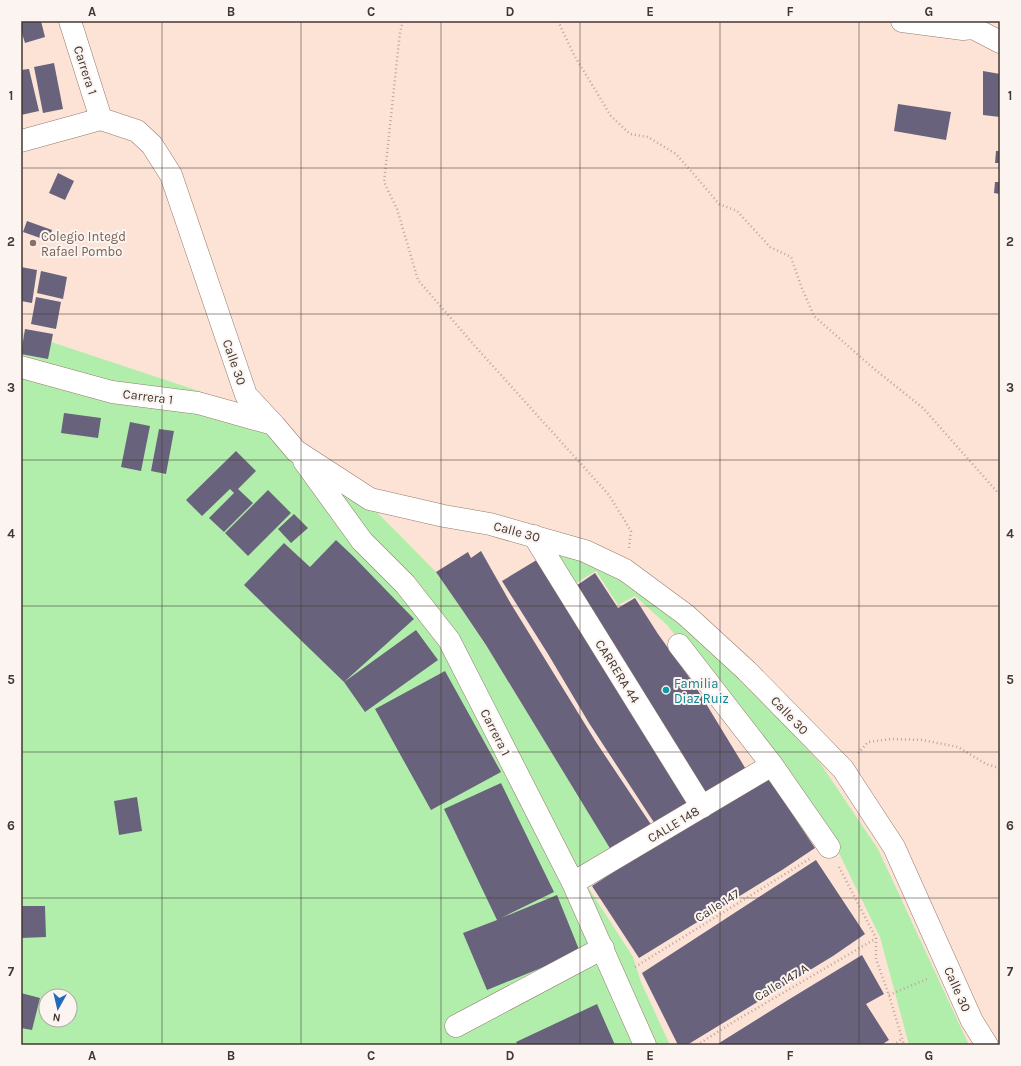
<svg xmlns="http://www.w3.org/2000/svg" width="1021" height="1066" viewBox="0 0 1021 1066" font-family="Karla,sans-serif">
<rect width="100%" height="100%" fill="#fce3d6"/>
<path fill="#b2eeab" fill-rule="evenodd" d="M 21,332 L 211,395 L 274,431 L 365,500 L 436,572 L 463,611 L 486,645 L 620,864 L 586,884 L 633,957 L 641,982 L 670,1045 L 21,1045 ZM 46,996 L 70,996 L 70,1020 L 46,1020 Z
M 541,542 L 583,554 L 656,604 L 734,671 L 820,763 L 878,849 L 969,1045 L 909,1045 L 880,937 L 835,845 L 776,763 L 667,625 L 635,596 L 618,605 L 596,571 L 571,586 Z"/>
<path fill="#69627c" d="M 24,21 L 41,21 L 45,37 L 25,43 L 21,30 L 21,22 Z
M 54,63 L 63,109 L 43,113 L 34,67 Z
M 29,69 L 39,111 L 21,115 L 21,70 Z
M 983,71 L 1000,74 L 1000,117 L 983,115 Z
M 898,104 L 951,112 L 946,140 L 894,131 Z
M 996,151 L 1000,151 L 1000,163 L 995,163 Z
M 58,173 L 74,181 L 65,200 L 49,193 Z
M 995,182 L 1000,182 L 1000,194 L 994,193 Z
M 27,221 L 52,230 L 49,241 L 23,232 Z
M 21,267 L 37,270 L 32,303 L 21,301 Z
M 41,271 L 67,277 L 63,299 L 37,293 Z
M 36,297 L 61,302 L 56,329 L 31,324 Z
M 25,329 L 53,334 L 48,359 L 21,354 Z
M 64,413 L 101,418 L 98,438 L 61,433 Z
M 130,422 L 150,426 L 141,471 L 121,467 Z
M 159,429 L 174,431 L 166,474 L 151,471 Z
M 236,451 L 256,471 L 238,489 L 253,503 L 224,532 L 209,518 L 234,493 L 230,489 L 202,516 L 186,500 Z
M 268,490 L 291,513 L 248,556 L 225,533 Z
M 294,514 L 308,528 L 291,543 L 278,529 Z
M 336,540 L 354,557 L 414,619 L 344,682 L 416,630 L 438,660 L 365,712 L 344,682 L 244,585 L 284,543 L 310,567 Z
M 481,551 L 511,604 L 596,742 L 654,829 L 614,855 L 486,645 L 463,611 L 436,572 L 468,552 L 471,558 Z
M 540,558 L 695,804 L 657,827 L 589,723 L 548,654 L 502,581 Z
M 595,573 L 618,608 L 635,598 L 658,634 L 694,684 L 747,771 L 703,799 L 573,588 Z
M 445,671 L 501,772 L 431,810 L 375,709 Z
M 765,773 L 815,848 L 782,870 L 639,958 L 592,886 Z
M 501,783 L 554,892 L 501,918 L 557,895 L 580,952 L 487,990 L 463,933 L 497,920 L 444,809 Z
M 137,797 L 142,831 L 119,835 L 114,801 Z
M 816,860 L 865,934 L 833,956 L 687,1045 L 678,1045 L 642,973 Z
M 21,906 L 45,906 L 46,937 L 21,938 Z
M 862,955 L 884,994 L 866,1004 L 889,1040 L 881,1045 L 716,1045 L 788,1000 Z
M 21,993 L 40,998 L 32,1030 L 21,1028 Z
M 597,1004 L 615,1045 L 518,1045 L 516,1042 Z"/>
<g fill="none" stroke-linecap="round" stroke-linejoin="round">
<defs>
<path id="minor" d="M 70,21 L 101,119
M 902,21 L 963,29 L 973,28 L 1000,42
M 21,141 L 101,119 L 137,131 L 152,145 L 171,175 L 246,395 L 274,425 L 296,451 L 370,499 L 444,516 L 490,524 L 585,551 L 625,570 L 686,615 L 747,671 L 843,769 L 894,847 L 972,1021 L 987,1045
M 21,367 L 112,392 L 198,403 L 273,424
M 304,461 L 362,541 L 405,584 L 449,640 L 573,883 L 645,1045
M 534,536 L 702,807
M 679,645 L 772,765 L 829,847
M 573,883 L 772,765
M 456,1026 L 603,948"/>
</defs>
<use href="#minor" stroke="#967a6c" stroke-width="23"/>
<path stroke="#baa69b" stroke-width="2.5" stroke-dasharray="1 3" stroke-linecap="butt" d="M 403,21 L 400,32 L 384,182 L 397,209 L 418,280 L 474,345 L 609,495 L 631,531 L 629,548
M 558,21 L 574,55 L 611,116 L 630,134 L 648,137 L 676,154 L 698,179 L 719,204 L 737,211 L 770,247 L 791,257 L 801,286 L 814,316 L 873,368 L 923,408 L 1000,495
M 858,753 L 868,742 L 891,739 L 923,740 L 958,747 L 986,764 L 1000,768
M 839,867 L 876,938 L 876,959 L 889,995 L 904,1045
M 635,967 L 811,858
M 889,995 L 929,978
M 697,1045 L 735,1021 L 875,939
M 893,1045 L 902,1039"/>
<use href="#minor" stroke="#fff" stroke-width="22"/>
</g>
<path fill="none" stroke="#433730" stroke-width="1" stroke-opacity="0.55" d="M 162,21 L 162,1045M 301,21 L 301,1045M 441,21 L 441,1045M 580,21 L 580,1045M 720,21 L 720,1045M 859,21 L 859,1045M 21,168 L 1000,168M 21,314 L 1000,314M 21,460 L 1000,460M 21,606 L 1000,606M 21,752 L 1000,752M 21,898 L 1000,898"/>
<circle fill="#8d6e63" stroke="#fbf4f1" stroke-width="1.5" cx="33" cy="243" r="4"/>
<circle fill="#0f9aa8" stroke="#fbf4f1" stroke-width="1.5" cx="666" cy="690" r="4"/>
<g text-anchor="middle" stroke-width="4" stroke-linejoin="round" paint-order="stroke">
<g font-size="13" fill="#433730" stroke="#fbf4f1">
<text transform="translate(86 70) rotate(72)" y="5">Carrera 1</text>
<text transform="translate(235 362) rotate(71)" y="5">Calle 30</text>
<text transform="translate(148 396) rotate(7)" y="5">Carrera 1</text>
<text transform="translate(517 531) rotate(15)" y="5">Calle 30</text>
<text transform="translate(618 671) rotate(58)" y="5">CARRERA 44</text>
<text transform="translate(790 715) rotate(46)" y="5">Calle 30</text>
<text transform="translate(496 732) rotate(63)" y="5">Carrera 1</text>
<text transform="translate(673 824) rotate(-31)" y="5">CALLE 148</text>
<text transform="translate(717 905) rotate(-32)" y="5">Calle 147</text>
<text transform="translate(781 982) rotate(-31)" y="5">Calle 147 A</text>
<text transform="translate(958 989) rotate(66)" y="5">Calle 30</text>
</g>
<g font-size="13" fill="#785e54" stroke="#fbf4f1" text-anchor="start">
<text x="41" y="241">Colegio Integd<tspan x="41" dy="15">Rafael Pombo</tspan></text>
</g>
<g font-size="13" fill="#0d838f" stroke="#fbf4f1" text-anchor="start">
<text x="674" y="688">Familia<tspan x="674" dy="15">Diaz Ruiz</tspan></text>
</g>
</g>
<rect width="1021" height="1066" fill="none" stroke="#fbf4f1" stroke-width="44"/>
<g transform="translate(58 1008) rotate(188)"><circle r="19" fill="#fbf4f1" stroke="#b1a8a4"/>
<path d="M0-3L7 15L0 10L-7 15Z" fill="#216aba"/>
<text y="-6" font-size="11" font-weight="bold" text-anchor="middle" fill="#433730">N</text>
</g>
<rect x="22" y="22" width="977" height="1022" fill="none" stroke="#433730" stroke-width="1.5"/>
<g font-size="13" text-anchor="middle" font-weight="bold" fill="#433730">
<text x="92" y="16">A</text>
<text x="231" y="16">B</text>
<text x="371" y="16">C</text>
<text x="510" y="16">D</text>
<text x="650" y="16">E</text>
<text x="790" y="16">F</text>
<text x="929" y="16">G</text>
<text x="11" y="100">1</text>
<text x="1010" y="100">1</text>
<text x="11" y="246">2</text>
<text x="1010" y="246">2</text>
<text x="11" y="392">3</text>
<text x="1010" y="392">3</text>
<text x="11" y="538">4</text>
<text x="1010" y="538">4</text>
<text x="11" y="684">5</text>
<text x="1010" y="684">5</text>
<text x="11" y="830">6</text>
<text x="1010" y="830">6</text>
<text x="11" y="976">7</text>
<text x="1010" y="976">7</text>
<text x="92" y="1060">A</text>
<text x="231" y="1060">B</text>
<text x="371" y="1060">C</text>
<text x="510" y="1060">D</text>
<text x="650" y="1060">E</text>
<text x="790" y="1060">F</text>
<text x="929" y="1060">G</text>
</g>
</svg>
